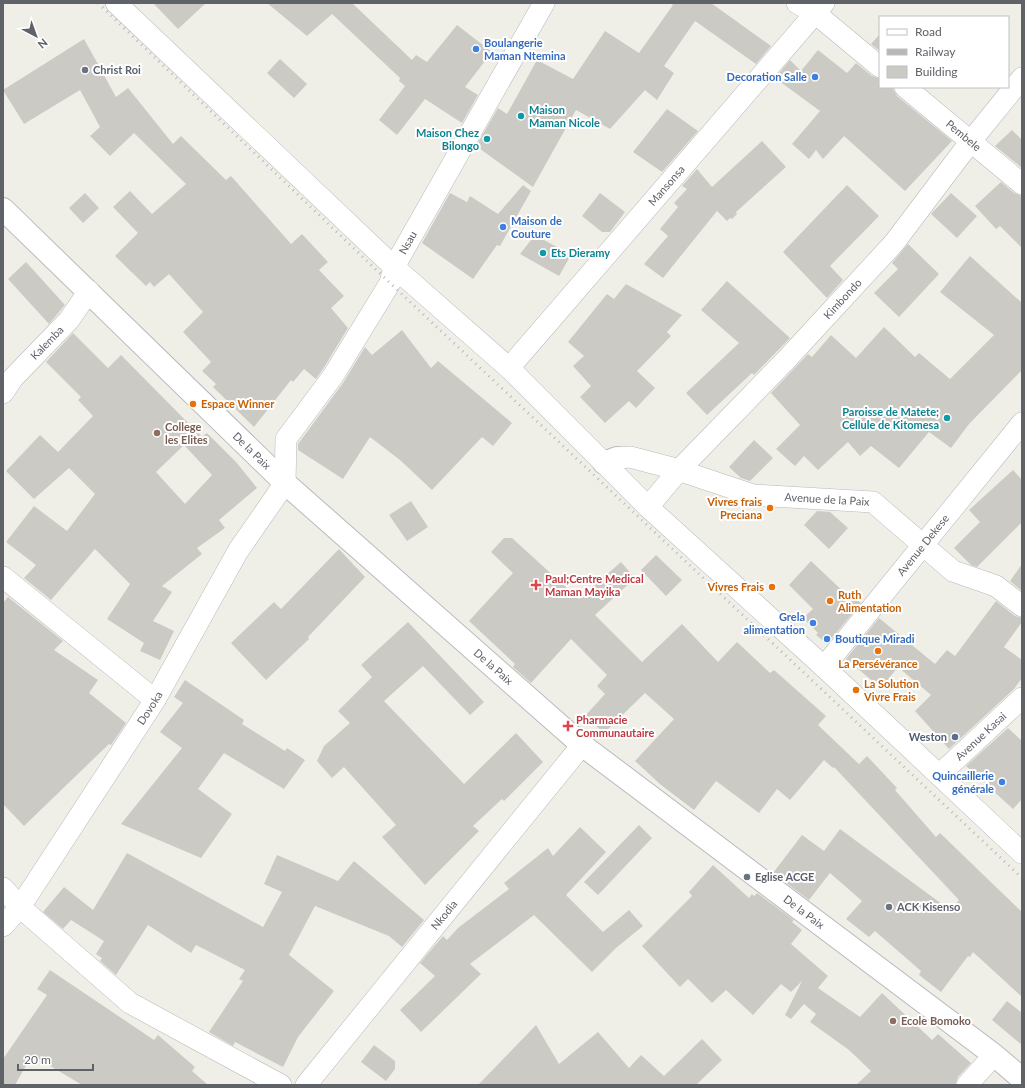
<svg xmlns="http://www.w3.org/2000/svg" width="1025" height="1088" viewBox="0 0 1025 1088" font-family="Lato,sans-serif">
<rect width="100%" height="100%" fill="#f0efe7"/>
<path fill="#cccac4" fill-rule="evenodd" d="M 153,3 L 206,3 L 178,29 Z
M 267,3 L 352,3 L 412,60 L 416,55 L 427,62 L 457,25 L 492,52 L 465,87 L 478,95 L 462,123 L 425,99 L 397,135 L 379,120 L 405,86 L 399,81 L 400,78 L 332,14 L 307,36 Z
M 670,3 L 711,3 L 771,46 L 756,64 L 695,21 L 664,66 L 674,73 L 657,100 L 645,90 L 610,129 L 576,110 L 533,187 L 476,146 L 498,108 L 507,114 L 537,60 L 573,79 L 605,31 L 639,53 L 673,5 Z
M 880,34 L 880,51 L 871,44 Z
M 84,39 L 116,97 L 128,88 L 173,144 L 181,136 L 226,180 L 231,176 L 291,244 L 302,234 L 328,262 L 319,270 L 344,296 L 331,308 L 348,328 L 323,369 L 316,379 L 304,369 L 293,382 L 291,380 L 254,427 L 213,387 L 216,384 L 202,371 L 211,362 L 183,332 L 203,312 L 169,274 L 154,287 L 150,282 L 146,286 L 115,256 L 138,233 L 113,207 L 130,191 L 152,214 L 186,184 L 134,133 L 110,156 L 90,136 L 100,127 L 80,90 L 24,124 L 3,90 Z
M 818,50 L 847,73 L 856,63 L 872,76 L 880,79 L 880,87 L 892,87 L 897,96 L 952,141 L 905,191 L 844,136 L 823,159 L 816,150 L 809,159 L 792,144 L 820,111 L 775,78 L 790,60 L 801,71 Z
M 280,59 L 307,84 L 294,98 L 267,73 Z
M 667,109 L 698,131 L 662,172 L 633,152 Z
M 1012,130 L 1022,140 L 1022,168 L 995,146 Z
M 762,141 L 786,167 L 736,212 L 737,214 L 732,219 L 730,218 L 727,221 L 717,211 L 663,278 L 644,264 L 668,236 L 660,229 L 678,207 L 674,203 L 687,189 L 682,186 L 697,169 L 712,187 Z
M 1001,182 L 1014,193 L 1022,196 L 1022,248 L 1000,226 L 996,229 L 975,206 Z
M 523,185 L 531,191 L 500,246 L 497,245 L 473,279 L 422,243 L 450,193 L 467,202 L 470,196 L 498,214 Z
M 847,185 L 879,216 L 830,266 L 843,280 L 827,298 L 783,252 Z
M 85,193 L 99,208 L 83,223 L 69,208 Z
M 600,193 L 625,212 L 610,232 L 602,232 L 582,216 Z
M 951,193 L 977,216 L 957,238 L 931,214 Z
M 535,235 L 571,255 L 559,276 L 520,254 Z
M 908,244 L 939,274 L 899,317 L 874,293 L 898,269 L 892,263 Z
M 970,256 L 1022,303 L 1022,370 L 969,424 L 951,448 L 929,432 L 899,468 L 871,446 L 860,456 L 848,442 L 818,470 L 804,456 L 795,466 L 776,449 L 800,425 L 771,393 L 808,354 L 812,357 L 831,335 L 856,358 L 884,327 L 915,357 L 919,353 L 950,379 L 994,335 L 940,292 Z
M 26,262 L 65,305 L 49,324 L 8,279 Z
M 727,281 L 790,338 L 754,375 L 752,373 L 707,415 L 686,393 L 739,343 L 701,310 Z
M 626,284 L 682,315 L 667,332 L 671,336 L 637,371 L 655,388 L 636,408 L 629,401 L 605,423 L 580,397 L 591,386 L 573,366 L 584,356 L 568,342 L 607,294 L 614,299 Z
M 402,330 L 431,368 L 438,361 L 512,423 L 493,446 L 482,437 L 432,490 L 400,460 L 370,437 L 343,479 L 298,450 L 298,444 L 343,383 L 365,347 L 372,355 Z
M 73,333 L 108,368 L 121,355 L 202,437 L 207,433 L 236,462 L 257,488 L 219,520 L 225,528 L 197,548 L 202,554 L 162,586 L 172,592 L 153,621 L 174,631 L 160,660 L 140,651 L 144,643 L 107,619 L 130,584 L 95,549 L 51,600 L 24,578 L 36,565 L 6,542 L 34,506 L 67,531 L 95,494 L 69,468 L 34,499 L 6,471 L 40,435 L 58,452 L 93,416 L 78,400 L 81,397 L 46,362 ZM 184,445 L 212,475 L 185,504 L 156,472 Z
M 754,440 L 773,458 L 750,481 L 741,478 L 729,467 Z
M 1013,470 L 1022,480 L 1022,522 L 977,567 L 971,565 L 954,548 L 980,522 L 969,510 Z
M 411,501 L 428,527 L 407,541 L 389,515 Z
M 817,511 L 830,512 L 848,528 L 829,549 L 804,525 Z
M 504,538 L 512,538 L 579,599 L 621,562 L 635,578 L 595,615 L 642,662 L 682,624 L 718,662 L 737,642 L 770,673 L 774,670 L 826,716 L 818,725 L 859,764 L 867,756 L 897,788 L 895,790 L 936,837 L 940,833 L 1022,912 L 1022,997 L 973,952 L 970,957 L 968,956 L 941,992 L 919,975 L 921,971 L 875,931 L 869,937 L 846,919 L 862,901 L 830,873 L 809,900 L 773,873 L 802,835 L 824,851 L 840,829 L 950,910 L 959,900 L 834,767 L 833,768 L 824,760 L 790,800 L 777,789 L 759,813 L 716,781 L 694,810 L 661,785 L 635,761 L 674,719 L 645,693 L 604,733 L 585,716 L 605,694 L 597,686 L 607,675 L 571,639 L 531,683 L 513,667 L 515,664 L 469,621 L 513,573 L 491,552 Z
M 339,549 L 365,577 L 308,637 L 309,639 L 266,680 L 231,643 L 274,602 L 281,609 Z
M 656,555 L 682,580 L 666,596 L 641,570 Z
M 811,561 L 850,598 L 852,596 L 861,603 L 827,644 L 816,635 L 818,633 L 803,618 L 813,609 L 789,585 Z
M 1022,564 L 1022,591 L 1010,581 Z
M 8,597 L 63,641 L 54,650 L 98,680 L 89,693 L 126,723 L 111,745 L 109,744 L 24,826 L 3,804 L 3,603 Z
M 996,601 L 1015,616 L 1022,618 L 1022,622 L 1004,647 L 1022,660 L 1022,678 L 1014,689 L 949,749 L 915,711 L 931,695 L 898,667 L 881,688 L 846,659 L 879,618 L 935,664 L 947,650 L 955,656 Z
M 408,622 L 484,702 L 470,715 L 423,666 L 384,701 L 464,784 L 516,733 L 543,762 L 504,801 L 502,799 L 473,826 L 479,831 L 425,885 L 382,837 L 396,825 L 344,767 L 332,778 L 317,761 L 324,746 L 350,723 L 338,711 L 372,677 L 361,665 Z
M 185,680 L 244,720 L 242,724 L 285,751 L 287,748 L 305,760 L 284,789 L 224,753 L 198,789 L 232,814 L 201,858 L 121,824 L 182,748 L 160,732 L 183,703 L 174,697 Z
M 1008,728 L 1022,741 L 1022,799 L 1013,809 L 966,766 Z
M 639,825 L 652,838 L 598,895 L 584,882 Z
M 580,827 L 606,852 L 566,895 L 603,932 L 629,910 L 643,926 L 616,948 L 592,972 L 534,915 L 470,964 L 481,974 L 421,1032 L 400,1010 L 435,976 L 420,963 L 443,936 L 447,940 L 458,928 L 509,889 L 504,883 L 548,848 L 553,856 Z
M 127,853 L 263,927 L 282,892 L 264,884 L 277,855 L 338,881 L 354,861 L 424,920 L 402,947 L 389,936 L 315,906 L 289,955 L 334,991 L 298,1037 L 283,1067 L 235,1042 L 233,1046 L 209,1032 L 243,981 L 239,979 L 245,970 L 196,945 L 191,953 L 148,925 L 116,975 L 100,961 L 102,958 L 96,954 L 104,941 L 71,920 L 63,929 L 43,912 L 64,887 L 93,910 Z
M 713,865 L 749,898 L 752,894 L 754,896 L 757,893 L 794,920 L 792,922 L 802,930 L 791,944 L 828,976 L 818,988 L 860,1017 L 882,993 L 932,1040 L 938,1034 L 971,1063 L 958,1077 L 955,1085 L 856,1085 L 871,1071 L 849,1050 L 810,1022 L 816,1014 L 804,1004 L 791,1019 L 785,1015 L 802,981 L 791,992 L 781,984 L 753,1015 L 726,990 L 712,1003 L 688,979 L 680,987 L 642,946 L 692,896 L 689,892 Z
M 50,970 L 154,1040 L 158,1035 L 195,1067 L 192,1071 L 208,1085 L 82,1085 L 32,1055 L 15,1085 L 3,1085 L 3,1059 L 47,995 L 37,989 Z
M 1007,1001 L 1022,1013 L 1022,1045 L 992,1020 Z
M 536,1025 L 559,1064 L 598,1032 L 629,1068 L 641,1055 L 664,1076 L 702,1039 L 722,1060 L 696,1085 L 478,1085 Z
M 374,1045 L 395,1061 L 395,1069 L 386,1081 L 361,1062 Z"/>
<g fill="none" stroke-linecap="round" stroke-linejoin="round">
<defs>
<g id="minor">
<path d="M 116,3 L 394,267 L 509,368 L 648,507 L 824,667 L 1022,853"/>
<path d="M 797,3 L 815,13 L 880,67"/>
<path id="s1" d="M 905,87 L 1022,184"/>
<path id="s2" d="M 509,368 L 824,3"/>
<path id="s3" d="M 3,393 L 13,378 L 69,320 L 89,291"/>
<path id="s4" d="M 617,458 L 630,457 L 672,468 L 753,495 L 873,502 L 953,571 L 996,586 L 1022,606"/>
<path id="s5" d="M 648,507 L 679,470 L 786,360 L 894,243 L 971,141 L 1022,78"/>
<path d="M 3,577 L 155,700"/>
<path id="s6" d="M 824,667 L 1022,423"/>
<path id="s7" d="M 939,775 L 1022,698"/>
<path d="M 3,888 L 20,907 L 130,1003 L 281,1085"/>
<path id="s8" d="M 3,926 L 20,907 L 155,700 L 238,551 L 285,483 L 286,439 L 333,376 L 390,283 L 394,267 L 544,3"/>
<path id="s9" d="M 306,1085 L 582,745"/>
<path d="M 967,1085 L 994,1055"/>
</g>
<g id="tertiary">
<path id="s10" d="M 3,209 L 285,483 L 582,745 L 994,1055 L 1022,1079"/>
<path d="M 604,463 L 617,458"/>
</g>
</defs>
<use href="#minor" stroke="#b7b9bd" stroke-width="22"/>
<use href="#tertiary" stroke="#b7b9bd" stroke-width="24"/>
<use href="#minor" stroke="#fff" stroke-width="21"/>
<use href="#tertiary" stroke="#fff" stroke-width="22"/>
<path stroke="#b7b8b8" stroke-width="3" stroke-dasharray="1 5" stroke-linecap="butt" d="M 98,3 L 390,283 L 1022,878"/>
</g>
<g fill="#3f7fe0" stroke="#fff" stroke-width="1.5">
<circle cx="476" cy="49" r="4"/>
<circle cx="815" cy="77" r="4"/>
<circle cx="503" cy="227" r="4"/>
<circle cx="813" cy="623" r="4"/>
<circle cx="827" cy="639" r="4"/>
<circle cx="1002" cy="782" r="4"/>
</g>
<g fill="#6b7280" stroke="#fff" stroke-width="1.5">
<circle cx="85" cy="70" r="4"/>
<circle cx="747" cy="877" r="4"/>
<circle cx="889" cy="907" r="4"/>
</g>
<g fill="#0f9aa8" stroke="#fff" stroke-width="1.5">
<circle cx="521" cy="116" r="4"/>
<circle cx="487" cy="139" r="4"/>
<circle cx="543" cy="253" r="4"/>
<circle cx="947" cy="418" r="4"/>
</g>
<g fill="#e8710a" stroke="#fff" stroke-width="1.5">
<circle cx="193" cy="404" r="4"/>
<circle cx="770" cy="508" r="4"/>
<circle cx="772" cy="587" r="4"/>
<circle cx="830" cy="601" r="4"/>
<circle cx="878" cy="651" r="4"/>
<circle cx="856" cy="690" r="4"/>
</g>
<g fill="#8d6e63" stroke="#fff" stroke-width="1.5">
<circle cx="157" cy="433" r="4"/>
<circle cx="893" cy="1021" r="4"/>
</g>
<g fill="#e0444e" stroke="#fff" stroke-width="1.5">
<path d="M534 579h4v4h4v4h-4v4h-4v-4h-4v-4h4z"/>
<path d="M566 720h4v4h4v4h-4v4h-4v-4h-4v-4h4z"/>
</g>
<circle fill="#5c6f8a" stroke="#fff" stroke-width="1.5" cx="955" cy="737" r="4"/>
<g text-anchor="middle" stroke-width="4" stroke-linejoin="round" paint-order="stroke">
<g font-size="11" font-weight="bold" fill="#366cbe" stroke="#fff" text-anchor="start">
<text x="484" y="47">Boulangerie<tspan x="484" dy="13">Maman Ntemina</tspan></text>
<text x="807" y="81" text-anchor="end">Decoration Salle</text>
<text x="511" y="225">Maison de<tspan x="511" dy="13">Couture</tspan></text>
<text x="805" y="621" text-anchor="end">Grela<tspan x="805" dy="13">alimentation</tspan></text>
<text x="835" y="643">Boutique Miradi</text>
<text x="994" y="780" text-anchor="end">Quincaillerie<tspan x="994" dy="13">générale</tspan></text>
</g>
<g font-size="11" font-weight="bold" fill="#5b616d" stroke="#fff" text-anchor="start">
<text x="93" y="74">Christ Roi</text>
<text x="755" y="881">Eglise ACGE</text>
<text x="897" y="911">ACK Kisenso</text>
</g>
<g font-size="11" font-weight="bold" fill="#0d838f" stroke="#fff" text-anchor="start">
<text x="529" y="114">Maison<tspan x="529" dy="13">Maman Nicole</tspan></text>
<text x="479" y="137" text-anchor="end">Maison Chez<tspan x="479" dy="13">Bilongo</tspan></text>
<text x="551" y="257">Ets Dieramy</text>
<text x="939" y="416" text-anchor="end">Paroisse de Matete;<tspan x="939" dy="13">Cellule de Kitomesa</tspan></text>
</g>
<g font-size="11" fill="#5f6267" stroke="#fff">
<text dy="4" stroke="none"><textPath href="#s1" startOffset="76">Pembele</textPath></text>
<text dy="4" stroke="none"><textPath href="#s2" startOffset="241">Mansonsa</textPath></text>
<text dy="4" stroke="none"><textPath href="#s8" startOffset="802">Nsau</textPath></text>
<text dy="4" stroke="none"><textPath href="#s5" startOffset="285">Kimbondo</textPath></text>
<text dy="4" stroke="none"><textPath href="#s3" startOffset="67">Kalemba</textPath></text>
<text dy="4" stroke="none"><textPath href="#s10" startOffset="347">De la Paix</textPath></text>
<text dy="4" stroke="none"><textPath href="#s4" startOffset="216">Avenue de la Paix</textPath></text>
<text dy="4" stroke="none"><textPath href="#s6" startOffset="157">Avenue Dekese</textPath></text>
<text dy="4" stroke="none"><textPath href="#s10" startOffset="671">De la Paix</textPath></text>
<text dy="4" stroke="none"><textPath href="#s8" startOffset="263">Dovoka</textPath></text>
<text dy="4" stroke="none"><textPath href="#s7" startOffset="57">Avenue Kasai</textPath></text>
<text dy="4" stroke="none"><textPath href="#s10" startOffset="1067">De la Paix</textPath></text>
<text dy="4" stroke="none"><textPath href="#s9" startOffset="219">Nkodia</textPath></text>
</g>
<g font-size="11" font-weight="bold" fill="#c56008" stroke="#fff" text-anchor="start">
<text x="201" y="408">Espace Winner</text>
<text x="762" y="506" text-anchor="end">Vivres frais<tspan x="762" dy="13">Preciana</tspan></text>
<text x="764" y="591" text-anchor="end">Vivres Frais</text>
<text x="838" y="599">Ruth<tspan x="838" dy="13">Alimentation</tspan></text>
<text x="878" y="668" text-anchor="middle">La Persévérance</text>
<text x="864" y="688">La Solution<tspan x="864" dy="13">Vivre Frais</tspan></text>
</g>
<g font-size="11" font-weight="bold" fill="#785e54" stroke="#fff" text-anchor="start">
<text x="165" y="431">College<tspan x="165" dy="13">les Elites</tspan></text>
<text x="901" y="1025">Ecole Bomoko</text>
</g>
<g font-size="11" font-weight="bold" fill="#be3a42" stroke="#fff" text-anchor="start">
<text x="545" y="583">Paul;Centre Medical<tspan x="545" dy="13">Maman Mayika</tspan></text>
<text x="576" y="724">Pharmacie<tspan x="576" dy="13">Communautaire</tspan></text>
</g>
<g font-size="11" font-weight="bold" fill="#4e5e75" stroke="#fff" text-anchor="end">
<text x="947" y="741">Weston</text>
</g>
</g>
<rect width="1025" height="1088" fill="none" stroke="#5f6267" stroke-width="8"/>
<rect x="879" y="16" width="130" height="72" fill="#ffffff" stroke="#bfc0c2"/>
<rect x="887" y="29" width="20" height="6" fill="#ffffff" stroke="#bfc0c2"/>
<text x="915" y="36" font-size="12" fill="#5f6267">Road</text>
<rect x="887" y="49" width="20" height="6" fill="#b7b8b8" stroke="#bfc0c2"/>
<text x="915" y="56" font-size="12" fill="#5f6267">Railway</text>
<rect x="887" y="66" width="20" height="12" fill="#cccac4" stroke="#bfc0c2"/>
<text x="915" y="76" font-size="12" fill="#5f6267">Building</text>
<g transform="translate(36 36) rotate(139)" stroke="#ffffff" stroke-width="3" paint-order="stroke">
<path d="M0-3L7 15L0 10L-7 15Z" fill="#5f6267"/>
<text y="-6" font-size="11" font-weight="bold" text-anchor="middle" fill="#5f6267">N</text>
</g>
<path d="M18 1064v6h75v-6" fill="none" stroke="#5f6267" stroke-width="2"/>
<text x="24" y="1064" font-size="12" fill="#5f6267" stroke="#ffffff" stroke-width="3" paint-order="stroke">20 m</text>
</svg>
